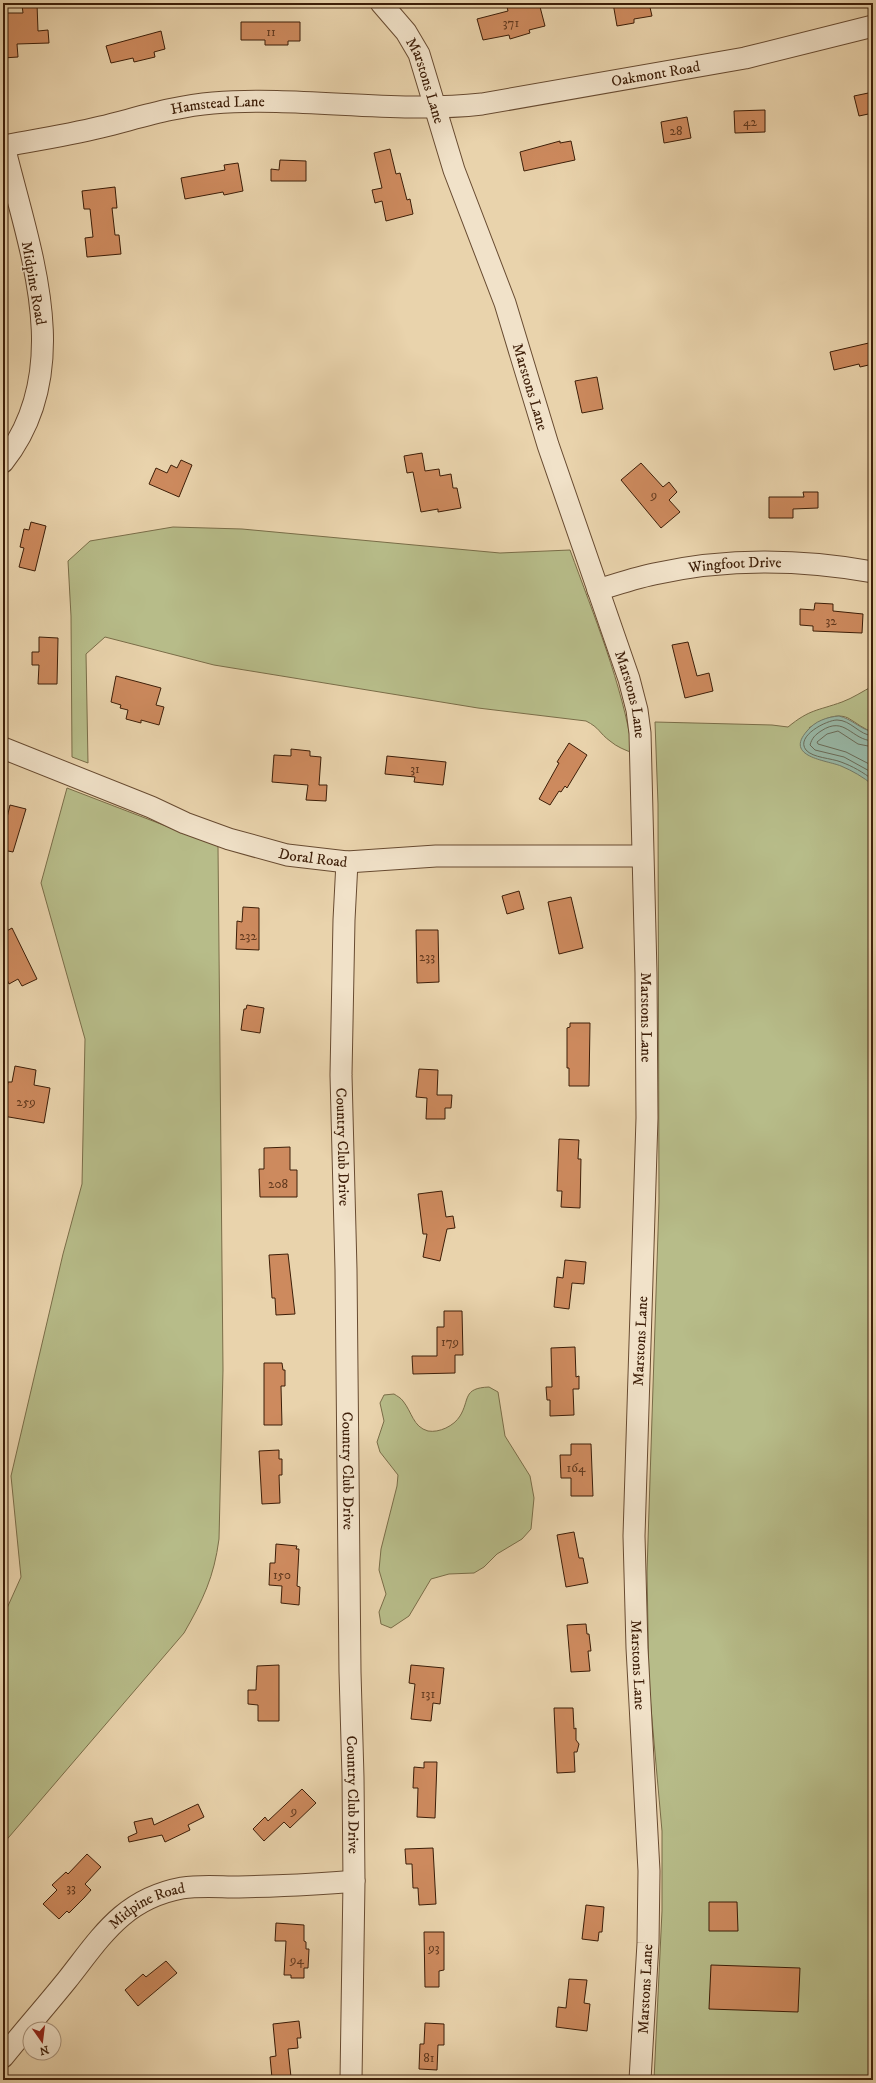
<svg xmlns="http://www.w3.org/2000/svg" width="876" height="2083" viewBox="0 0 876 2083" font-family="'IM FELL DW Pica',serif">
<rect width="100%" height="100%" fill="#e9d3ac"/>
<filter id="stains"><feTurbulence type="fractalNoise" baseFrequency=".005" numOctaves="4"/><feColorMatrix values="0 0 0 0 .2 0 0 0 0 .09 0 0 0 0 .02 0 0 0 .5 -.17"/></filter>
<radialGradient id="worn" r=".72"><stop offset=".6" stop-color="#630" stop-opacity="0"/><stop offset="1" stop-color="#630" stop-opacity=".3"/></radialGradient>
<path fill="#b7bc89" stroke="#7a6d48" d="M 173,527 L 242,529 L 500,553 L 570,550 C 594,616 622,683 633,753 C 625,750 617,747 610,741 C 599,733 600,728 586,721 L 478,708 L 214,665 L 105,637 L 86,654 L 88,763 L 72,757 L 71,616 L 68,561 L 90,541 Z
M 873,686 L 873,732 C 863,729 857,723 848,718 C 835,712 820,721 809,728 L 873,740 L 873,2080 L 654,2080 L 662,1911 L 662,1831 L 649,1686 L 647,1572 L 659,1202 L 658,804 L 655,722 L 772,725 L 788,727 C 810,709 817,711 842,702 C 853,698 863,691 873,686 Z
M 67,788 L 218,846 L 223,1370 L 219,1539 C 214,1577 203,1600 184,1633 L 3,1844 L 3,1617 L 21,1577 L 11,1476 L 63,1254 L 82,1184 L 85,1039 L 41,883 Z
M 489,1387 L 498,1392 L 505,1436 L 530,1476 L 534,1498 L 531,1529 L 522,1539 L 497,1554 L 484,1567 L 474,1573 L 449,1574 L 431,1579 L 409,1616 L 391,1628 L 381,1624 L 379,1612 L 386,1594 L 379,1570 L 381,1549 L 397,1486 L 398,1475 L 380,1452 L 377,1442 L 384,1421 L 380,1403 L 384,1395 L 394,1394 C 397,1396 401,1398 403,1401 C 412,1412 413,1427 428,1431 C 439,1433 454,1426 460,1416 C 470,1400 462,1388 489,1387 Z"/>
<path fill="#98b8a7" stroke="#747a67" d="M 839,716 C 852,719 860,729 873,732 L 873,785 C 863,777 853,771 841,766 C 826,760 784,757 807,731 C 815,721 827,717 839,716 Z"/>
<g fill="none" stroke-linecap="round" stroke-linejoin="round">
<path stroke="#6a6b58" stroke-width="1" d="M 873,736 C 859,735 851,720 837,720 C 827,720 795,736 806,750 C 813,758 831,758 841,762 C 852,766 863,772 873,780
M 873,741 C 851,740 845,715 821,731 C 815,735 812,738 810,745 L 815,750 L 844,757 L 873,773
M 873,747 L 858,744 L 838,731 L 827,734 L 817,742 L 818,744 L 846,752 L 873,766"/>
</g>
<path fill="#cd8a5e" stroke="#3d1e08" d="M 506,3 L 539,3 L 545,26 L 529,30 L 530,33 L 510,39 L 509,35 L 483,40 L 477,19 L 508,11 Z
M 613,3 L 649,3 L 652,16 L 634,19 L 634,23 L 617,26 Z
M 37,4 L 38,31 L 48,30 L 49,43 L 17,44 L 18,57 L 3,58 L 3,13 L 23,13 L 22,5 Z
M 241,22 L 300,22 L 300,41 L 288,41 L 288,45 L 265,45 L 265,40 L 241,40 Z
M 161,31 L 165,49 L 154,52 L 155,57 L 134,62 L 133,58 L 111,63 L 106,46 Z
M 873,92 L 873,113 L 859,116 L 854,96 Z
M 765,110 L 765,132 L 735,133 L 734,111 Z
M 687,117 L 691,138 L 664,143 L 661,122 Z
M 560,141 L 560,143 L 571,141 L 575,160 L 524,171 L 520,152 Z
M 390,149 L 396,174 L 400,173 L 407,200 L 410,199 L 413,214 L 386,221 L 382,201 L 375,203 L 372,190 L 382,188 L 374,153 Z
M 280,160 L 306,161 L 306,181 L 271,181 L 271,169 L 279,170 Z
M 238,163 L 243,191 L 224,195 L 223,192 L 185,199 L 181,178 L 225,170 L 224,165 Z
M 115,187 L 117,208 L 112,208 L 115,235 L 119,235 L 121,254 L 87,257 L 85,238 L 93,237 L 90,209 L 84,209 L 82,191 Z
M 873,342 L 873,364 L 860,367 L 859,364 L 834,370 L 830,352 Z
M 597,377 L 603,409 L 582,413 L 575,381 Z
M 422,453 L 425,471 L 439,469 L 440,476 L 451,474 L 453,488 L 457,488 L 461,508 L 438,512 L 438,509 L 421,512 L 413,472 L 407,473 L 404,456 Z
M 181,460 L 192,465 L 179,497 L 149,484 L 156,468 L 167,473 L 171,465 L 177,468 Z
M 641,463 L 663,487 L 669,482 L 677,492 L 669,500 L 680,512 L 661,528 L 621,480 Z
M 803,492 L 818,492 L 818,508 L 793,509 L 793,518 L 769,518 L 769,497 L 804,497 Z
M 31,522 L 46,526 L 35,571 L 19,567 L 24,548 L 20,547 L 24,529 L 29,530 Z
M 815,603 L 833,604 L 833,611 L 863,614 L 862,633 L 813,631 L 813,626 L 800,625 L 800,609 L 814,610 Z
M 39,637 L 58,638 L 57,684 L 38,684 L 39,665 L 32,665 L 32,652 L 39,652 Z
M 688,642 L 697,676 L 709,673 L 713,691 L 685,698 L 672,645 Z
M 116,676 L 161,688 L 156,705 L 164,707 L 159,725 L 141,720 L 141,723 L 126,719 L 128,710 L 120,708 L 121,705 L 111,702 Z
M 569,743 L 587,755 L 567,788 L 565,786 L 561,792 L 559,791 L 550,805 L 539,799 L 559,763 L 557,762 Z
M 291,749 L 310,751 L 310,756 L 321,757 L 319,785 L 327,785 L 326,801 L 306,800 L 308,785 L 272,782 L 274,755 L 291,756 Z
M 387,756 L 446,762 L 443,785 L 414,782 L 415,777 L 385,774 Z
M 10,805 L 26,809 L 13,852 L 3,850 L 3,821 L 6,822 Z
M 519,891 L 524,909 L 507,914 L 502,896 Z
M 571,897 L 583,948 L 559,954 L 548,902 Z
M 243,907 L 259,908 L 259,950 L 236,949 L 237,921 L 242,922 Z
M 12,928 L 37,979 L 22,986 L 18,979 L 9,984 L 3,971 L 3,933 Z
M 416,930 L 438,930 L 439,982 L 417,983 Z
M 247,1005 L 264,1008 L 260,1033 L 241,1030 L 244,1009 L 246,1009 Z
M 570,1023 L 590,1023 L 589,1086 L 569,1086 L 569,1068 L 567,1068 L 567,1028 L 570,1027 Z
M 15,1066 L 36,1070 L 34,1085 L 50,1088 L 44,1123 L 3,1116 L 8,1082 L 12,1082 Z
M 419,1069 L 438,1070 L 437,1095 L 452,1095 L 451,1108 L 445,1108 L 445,1119 L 426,1119 L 427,1098 L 416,1097 Z
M 559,1139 L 579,1140 L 578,1159 L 581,1159 L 580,1208 L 561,1207 L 562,1191 L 557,1191 Z
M 290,1147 L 290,1170 L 297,1170 L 297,1197 L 260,1197 L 259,1169 L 264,1169 L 264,1148 Z
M 442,1191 L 446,1217 L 453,1216 L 455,1228 L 447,1229 L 440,1261 L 423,1257 L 427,1234 L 423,1234 L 418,1194 Z
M 288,1254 L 295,1314 L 276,1315 L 275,1298 L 272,1298 L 269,1255 Z
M 565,1260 L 586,1262 L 584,1284 L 572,1283 L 569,1309 L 554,1307 L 557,1277 L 563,1278 Z
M 444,1311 L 462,1311 L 463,1355 L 455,1355 L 455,1373 L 413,1374 L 412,1356 L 437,1356 L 437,1327 L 444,1327 Z
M 575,1347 L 576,1377 L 579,1376 L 579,1389 L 573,1389 L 574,1415 L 550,1416 L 550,1400 L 547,1400 L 546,1387 L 552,1387 L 551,1348 Z
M 264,1363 L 282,1363 L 283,1370 L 285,1370 L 285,1386 L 281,1386 L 282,1425 L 264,1425 Z
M 571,1444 L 591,1444 L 593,1496 L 571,1496 L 571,1478 L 561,1478 L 560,1455 L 571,1455 Z
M 279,1450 L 279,1459 L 282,1459 L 282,1475 L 279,1475 L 280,1503 L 262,1504 L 259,1451 Z
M 574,1532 L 579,1558 L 583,1558 L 588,1583 L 566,1587 L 557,1535 Z
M 276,1544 L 297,1546 L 296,1549 L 299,1549 L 297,1586 L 300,1587 L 299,1605 L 281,1603 L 282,1586 L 269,1585 L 270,1563 L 275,1563 Z
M 586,1624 L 587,1634 L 589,1634 L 591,1651 L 588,1651 L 590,1671 L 571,1672 L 567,1625 Z
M 279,1665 L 279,1721 L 258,1721 L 258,1705 L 248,1704 L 248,1690 L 256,1690 L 257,1666 Z
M 411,1665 L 444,1668 L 440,1704 L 433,1703 L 431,1721 L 411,1719 L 415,1684 L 409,1683 Z
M 554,1708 L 573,1708 L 574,1729 L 576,1728 L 576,1740 L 579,1744 L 577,1752 L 574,1752 L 575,1772 L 557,1773 Z
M 424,1762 L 437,1762 L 435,1818 L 417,1817 L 418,1788 L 413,1788 L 414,1767 L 424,1768 Z
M 302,1789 L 316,1803 L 290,1828 L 284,1822 L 264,1841 L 253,1829 L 265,1817 L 268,1821 Z
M 198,1804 L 204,1817 L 188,1825 L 190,1830 L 165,1842 L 162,1835 L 129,1842 L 128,1837 L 137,1833 L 134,1822 L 152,1818 L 154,1825 Z
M 433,1848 L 436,1904 L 419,1905 L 418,1888 L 413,1888 L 412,1864 L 406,1864 L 405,1849 Z
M 87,1854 L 101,1867 L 85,1884 L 91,1890 L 84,1898 L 69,1913 L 67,1911 L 59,1919 L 43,1904 L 57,1890 L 52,1885 L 66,1872 L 68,1874 Z
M 709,1902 L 737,1902 L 738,1931 L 709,1931 Z
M 586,1905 L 604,1907 L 602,1932 L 599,1932 L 598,1941 L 582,1939 Z
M 276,1923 L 304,1925 L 304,1941 L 306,1942 L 306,1949 L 309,1949 L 308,1968 L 304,1968 L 304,1978 L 291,1978 L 291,1975 L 284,1975 L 286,1941 L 275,1941 Z
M 424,1932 L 444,1932 L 444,1970 L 439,1971 L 439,1987 L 425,1987 Z
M 166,1961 L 177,1973 L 138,2006 L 125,1990 L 143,1974 L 146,1977 Z
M 711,1965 L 800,1968 L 798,2012 L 709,2009 Z
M 569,1979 L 587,1980 L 584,2003 L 590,2004 L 587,2031 L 556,2027 L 558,2007 L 566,2008 Z
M 299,2021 L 301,2038 L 297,2038 L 298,2048 L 288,2049 L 291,2077 L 272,2078 L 270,2057 L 276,2056 L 273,2024 Z
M 425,2023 L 444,2024 L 444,2045 L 438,2045 L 437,2070 L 419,2069 L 420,2044 L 424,2044 Z"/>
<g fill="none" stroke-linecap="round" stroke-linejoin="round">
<defs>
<g id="minor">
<path id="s1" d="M 381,3 L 406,32 L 419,54 L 454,170 L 505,303 L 548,445 L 629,679 L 637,710 L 640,733 L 646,973 L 647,1118 L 634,1536 L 637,1648 L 649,1871 L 648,1943 L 640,2080"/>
<path id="s2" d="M 3,146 C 36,140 69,135 101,127 C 138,118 175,106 213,103 C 303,96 393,114 482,104 L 745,58 L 873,26"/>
<path d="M 3,462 C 77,369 29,249 4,146"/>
<path id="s3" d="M 598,590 C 617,584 635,578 654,574 C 726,558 801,559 873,572"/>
<path id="s4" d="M 3,748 L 151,807 L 185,823 L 229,839 L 287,855 L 347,862 L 436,856 L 642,856"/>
<path id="s5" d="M 347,862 L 344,920 L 341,1075 L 346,1270 L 350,1672 L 353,1777 L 354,1881 L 351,2080"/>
<path id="s6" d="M 3,2057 C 24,2031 46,2006 67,1980 C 101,1937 123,1899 182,1888 C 201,1885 220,1887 239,1887 C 279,1886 314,1885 354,1881"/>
</g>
</defs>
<use href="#minor" stroke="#684b31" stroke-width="23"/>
<use href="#minor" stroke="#f1e2c9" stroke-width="21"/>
</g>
<g text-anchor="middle" stroke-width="3" stroke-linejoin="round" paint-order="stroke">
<g font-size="13" fill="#61391e">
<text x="511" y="27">371</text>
<text x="271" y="36">11</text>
<text x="750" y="126">42</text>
<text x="676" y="135">28</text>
<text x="654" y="499">9</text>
<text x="831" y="625">32</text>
<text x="415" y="773">31</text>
<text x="248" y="940">232</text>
<text x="427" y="961">233</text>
<text x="26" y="1106">259</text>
<text x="278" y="1188">208</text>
<text x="450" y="1346">179</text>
<text x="576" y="1472">164</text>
<text x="282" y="1579">150</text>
<text x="428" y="1698">131</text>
<text x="294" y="1815">9</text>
<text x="71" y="1892">33</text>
<text x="434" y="1952">93</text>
<text x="297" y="1964">94</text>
<text x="429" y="2062">81</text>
</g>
<g font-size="15" fill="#3d1e08" stroke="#f1e2c9">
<text dy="5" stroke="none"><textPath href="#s2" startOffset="660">Oakmont Road</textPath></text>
<text dy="5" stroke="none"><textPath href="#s1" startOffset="91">Marstons Lane</textPath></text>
<text dy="5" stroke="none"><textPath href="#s2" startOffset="219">Hamstead Lane</textPath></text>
<text transform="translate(34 283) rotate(80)" y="5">Midpine Road</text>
<text dy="5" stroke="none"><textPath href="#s1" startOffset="415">Marstons Lane</textPath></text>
<text dy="5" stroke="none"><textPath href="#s3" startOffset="140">Wingfoot Drive</textPath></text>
<text dy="5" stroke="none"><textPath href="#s1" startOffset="739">Marstons Lane</textPath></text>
<text dy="5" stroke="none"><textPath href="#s4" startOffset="330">Doral Road</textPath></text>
<text dy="5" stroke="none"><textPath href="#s1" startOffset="1063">Marstons Lane</textPath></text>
<text dy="5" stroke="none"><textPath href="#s5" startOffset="285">Country Club Drive</textPath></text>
<text transform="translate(640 1341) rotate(-87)" y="5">Marstons Lane</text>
<text dy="5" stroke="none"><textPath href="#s5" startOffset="609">Country Club Drive</textPath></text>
<text dy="5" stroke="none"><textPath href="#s1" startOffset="1711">Marstons Lane</textPath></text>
<text dy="5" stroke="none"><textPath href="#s5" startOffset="933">Country Club Drive</textPath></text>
<text dy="5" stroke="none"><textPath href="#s6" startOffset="212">Midpine Road</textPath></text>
<text transform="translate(645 1989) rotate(-87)" y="5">Marstons Lane</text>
</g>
</g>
<rect width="876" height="2083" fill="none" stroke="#e9d3ac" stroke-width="16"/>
<rect x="4" y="4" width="868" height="2075" fill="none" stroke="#3d1e08" stroke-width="2"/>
<rect x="8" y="8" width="860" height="2067" fill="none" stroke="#3d1e08"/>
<g transform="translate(42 2041) rotate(166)"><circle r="19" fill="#f1e2c9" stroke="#a9947c"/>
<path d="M0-3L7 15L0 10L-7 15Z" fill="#8f2418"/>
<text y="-6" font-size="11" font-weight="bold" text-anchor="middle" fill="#3d1e08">N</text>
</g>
<rect width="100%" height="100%" filter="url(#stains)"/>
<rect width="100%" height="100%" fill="url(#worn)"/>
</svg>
